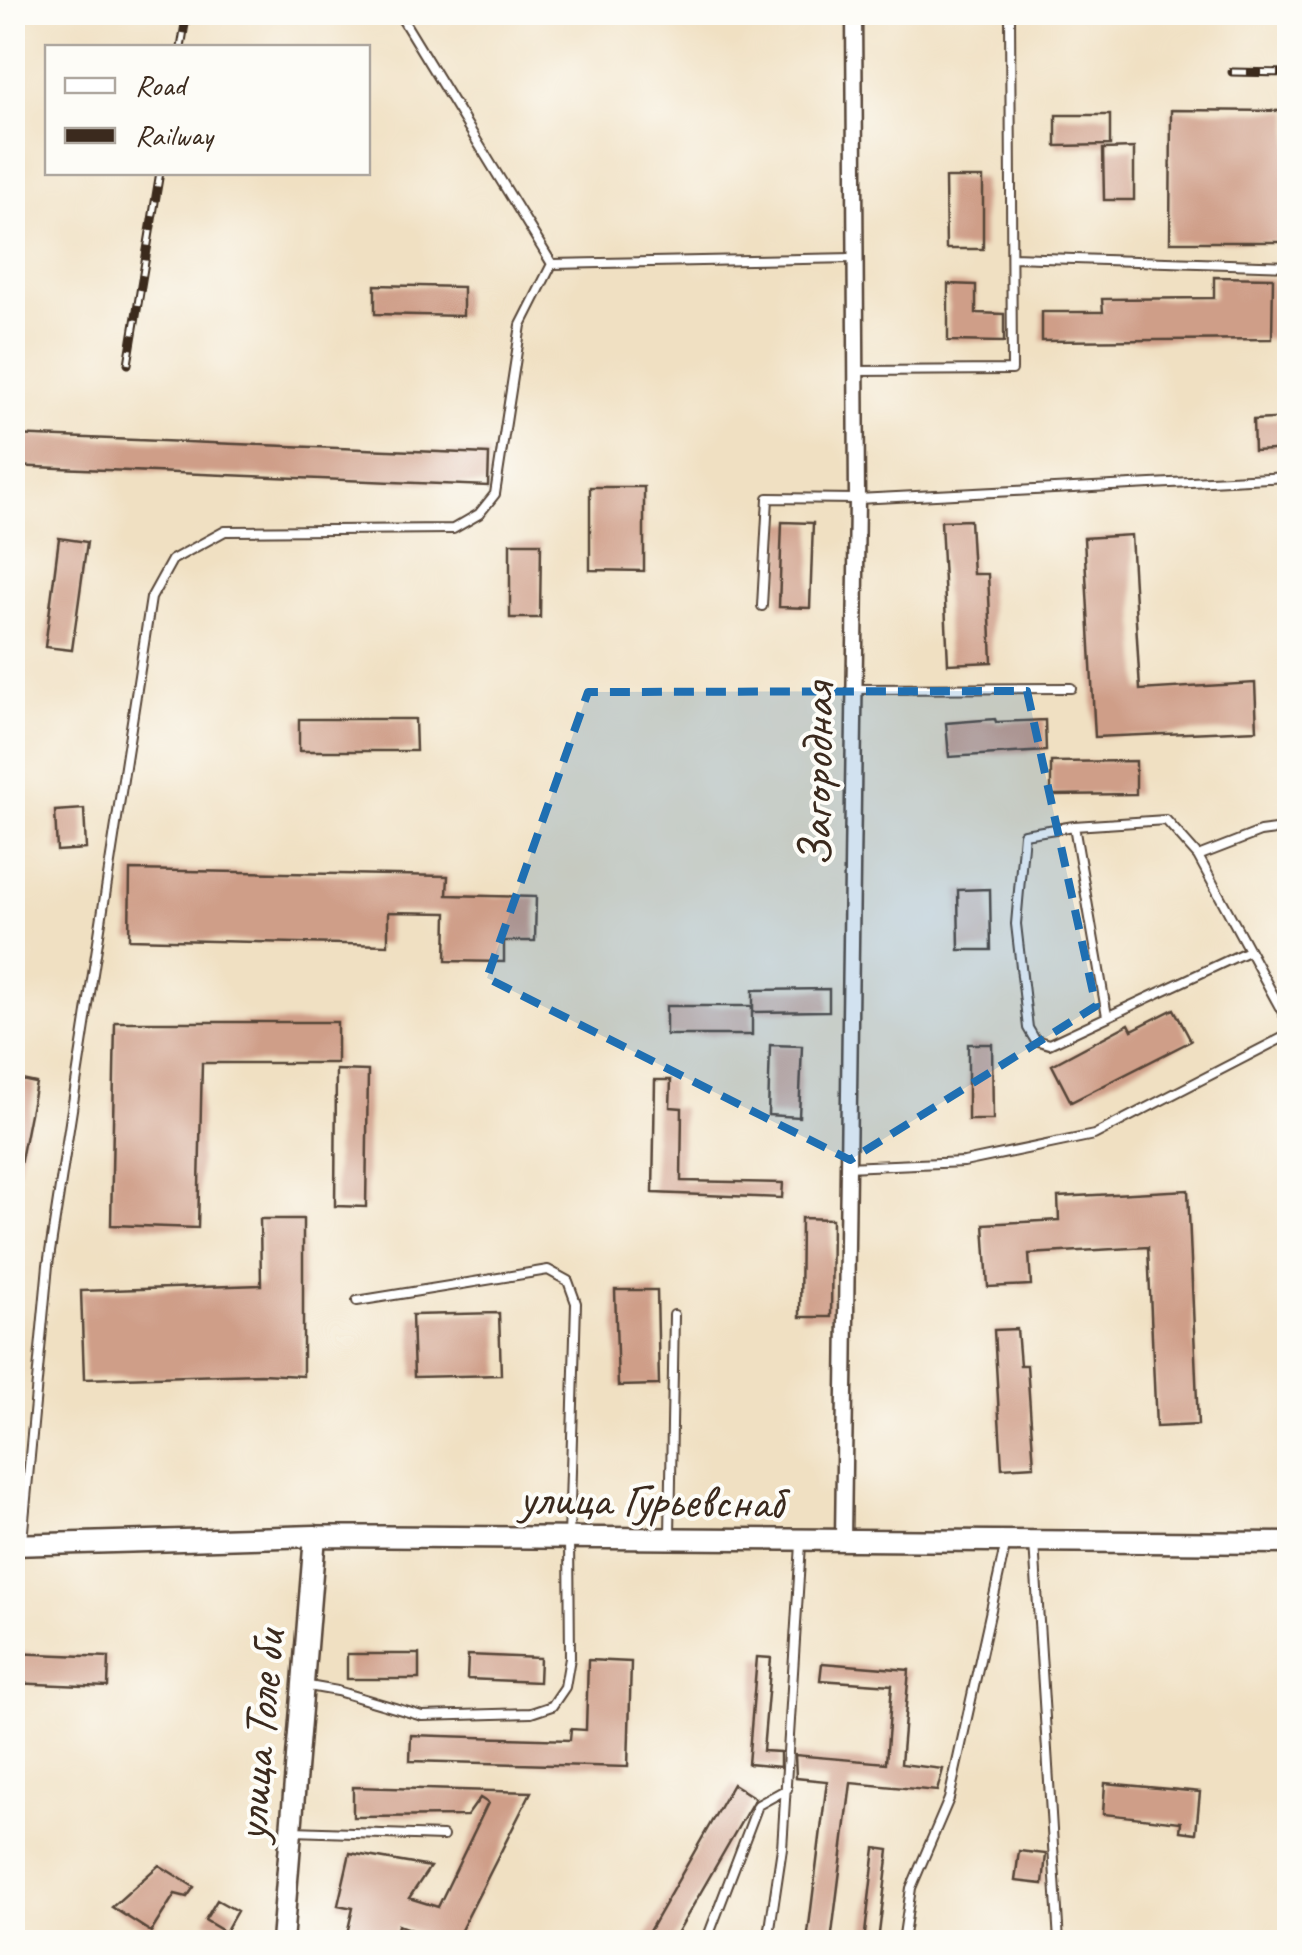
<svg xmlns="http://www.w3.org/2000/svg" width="1302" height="1955" viewBox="0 0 1302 1955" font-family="Caveat,sans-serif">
<rect width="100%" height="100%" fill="#fdfcf7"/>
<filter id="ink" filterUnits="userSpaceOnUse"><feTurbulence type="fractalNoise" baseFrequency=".01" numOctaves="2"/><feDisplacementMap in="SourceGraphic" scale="20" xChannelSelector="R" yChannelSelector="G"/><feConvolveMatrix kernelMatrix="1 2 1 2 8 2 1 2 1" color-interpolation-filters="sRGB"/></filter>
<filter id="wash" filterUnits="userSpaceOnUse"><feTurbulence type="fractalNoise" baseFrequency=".0048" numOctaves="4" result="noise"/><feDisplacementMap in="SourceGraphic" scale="40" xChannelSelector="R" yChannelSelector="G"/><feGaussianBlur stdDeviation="2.25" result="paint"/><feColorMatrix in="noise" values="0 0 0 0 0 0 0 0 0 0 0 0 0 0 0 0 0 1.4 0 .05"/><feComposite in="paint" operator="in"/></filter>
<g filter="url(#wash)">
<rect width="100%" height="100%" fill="#f0e0c2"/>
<g id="blocks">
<path fill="#cf9e88" d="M 1171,110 L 1290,111 L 1290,242 L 1170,242 Z
M 1056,115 L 1110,115 L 1110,145 L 1056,146 Z
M 1134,148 L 1134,200 L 1104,200 L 1103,149 Z
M 945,178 L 983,178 L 983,249 L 946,249 Z
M 1214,277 L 1273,278 L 1272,339 L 1042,341 L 1042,312 L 1103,312 L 1102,299 L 1214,298 Z
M 948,284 L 976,285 L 976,313 L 1004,314 L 1004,342 L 948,341 Z
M 375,285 L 463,287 L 463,316 L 375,314 Z
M 1290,418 L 1290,449 L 1254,451 L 1253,420 Z
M 12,435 L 489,454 L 488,486 L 12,466 Z
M 590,487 L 644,487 L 644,571 L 590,570 Z
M 970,520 L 973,574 L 988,574 L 992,662 L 948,664 L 941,521 Z
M 782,522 L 813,523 L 810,608 L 779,607 Z
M 1131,535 L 1140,690 L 1255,683 L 1257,730 L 1095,737 L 1084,538 Z
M 59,538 L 87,542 L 72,650 L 45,647 Z
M 510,543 L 541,543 L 540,618 L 510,618 Z
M 299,719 L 415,719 L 416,751 L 299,751 Z
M 995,719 L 996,722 L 1045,720 L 1046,751 L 949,757 L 946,723 Z
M 1136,761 L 1136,794 L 1051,795 L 1051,762 Z
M 84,809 L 86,849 L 57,851 L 55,811 Z
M 130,870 L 448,876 L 447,895 L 536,897 L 535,941 L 504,941 L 504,962 L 446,961 L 447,913 L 388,912 L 388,945 L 129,939 Z
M 990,889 L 991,950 L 959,950 L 958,890 Z
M 829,989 L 829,1011 L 753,1012 L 753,990 Z
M 666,1006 L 752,1006 L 752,1035 L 666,1035 Z
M 1174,1009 L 1191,1041 L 1071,1102 L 1052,1065 L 1129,1024 L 1132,1030 Z
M 115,1022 L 337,1022 L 337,1063 L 202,1063 L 198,1228 L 111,1225 Z
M 968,1044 L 992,1044 L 993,1120 L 968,1120 Z
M 770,1045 L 802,1046 L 799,1117 L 768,1115 Z
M 336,1070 L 368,1071 L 366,1207 L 335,1206 Z
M 12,1078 L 36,1083 L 19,1170 L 12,1170 Z
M 655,1080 L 671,1080 L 670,1107 L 682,1108 L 681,1181 L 783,1183 L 782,1198 L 653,1193 Z
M 1188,1190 L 1198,1425 L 1156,1427 L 1148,1247 L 1029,1254 L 1031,1285 L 988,1287 L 984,1224 L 1059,1220 L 1058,1197 Z
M 801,1218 L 832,1219 L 831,1317 L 800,1317 Z
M 260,1219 L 303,1219 L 303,1376 L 261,1374 L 84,1379 L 81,1291 L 261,1285 Z
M 615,1290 L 657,1290 L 659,1385 L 618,1386 Z
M 499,1313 L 501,1375 L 414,1377 L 412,1315 Z
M 1017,1329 L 1020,1365 L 1027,1365 L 1034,1466 L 1002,1468 L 994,1330 Z
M 12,1653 L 109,1657 L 108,1687 L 12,1683 Z
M 347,1654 L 419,1654 L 419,1679 L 347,1679 Z
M 468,1655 L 540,1658 L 539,1682 L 467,1679 Z
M 757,1657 L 771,1658 L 763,1751 L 780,1752 L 780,1767 L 748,1764 Z
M 588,1660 L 631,1662 L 628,1767 L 410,1761 L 411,1735 L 570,1740 L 571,1729 L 586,1730 Z
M 822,1663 L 909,1670 L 901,1764 L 943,1769 L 937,1791 L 851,1783 L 831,1942 L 807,1942 L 827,1781 L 796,1778 L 795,1755 L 886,1763 L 892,1685 L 820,1680 Z
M 1105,1783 L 1200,1792 L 1196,1833 L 1180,1831 L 1181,1822 L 1103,1814 Z
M 733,1784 L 755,1798 L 672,1942 L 643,1942 Z
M 353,1787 L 531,1792 L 455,1942 L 445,1942 L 398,1925 L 394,1942 L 345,1942 L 353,1908 L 338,1905 L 350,1853 L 430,1867 L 409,1898 L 438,1907 L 488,1803 L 480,1798 L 467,1816 L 353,1817 Z
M 875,1848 L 889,1850 L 878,1942 L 864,1942 Z
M 1019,1851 L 1046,1854 L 1043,1884 L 1015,1881 Z
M 159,1865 L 194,1887 L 187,1897 L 175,1894 L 151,1932 L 112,1907 Z
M 217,1900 L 237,1911 L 225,1932 L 205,1920 Z"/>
</g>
</g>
<g filter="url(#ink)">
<use href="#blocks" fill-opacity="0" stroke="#564537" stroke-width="2.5"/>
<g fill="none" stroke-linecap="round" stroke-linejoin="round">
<defs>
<path id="lane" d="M 398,12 L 552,264
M 1012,257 L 1290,266
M 855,371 L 1012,370 L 1010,12
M 762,606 L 768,498 L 857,499 L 1290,477
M 854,689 L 1071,688
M 1074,826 L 1107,1016
M 1198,856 L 1260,832 L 1290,828
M 1248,951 L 1049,1044 L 1035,1040 L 1028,1028 L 1016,924 L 1024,834 L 1074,826 L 1166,820 L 1198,856 L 1290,1026
M 846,1167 L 964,1162 L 1094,1135 L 1290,1034
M 670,1534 L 674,1315
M 22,1541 L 48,1265 L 151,598 L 172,560 L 225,531 L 453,529 L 479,514 L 495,494 L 521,325 L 552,264 L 854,258
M 1034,1542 L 1059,1942
M 303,1685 L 337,1691 L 422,1716 L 531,1713 L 552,1706 L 565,1687 L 570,1658 L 569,1538 L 576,1303 L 568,1281 L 548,1270 L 357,1301
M 293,1831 L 443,1836
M 706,1942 L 758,1805 L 787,1789
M 768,1942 L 782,1848 L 801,1544
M 903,1942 L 911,1888 L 949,1799 L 1006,1542"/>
<path id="street" d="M 843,1540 L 857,499 L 854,12"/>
<path id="secondary" d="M 12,1545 L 315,1536 L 1290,1543
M 282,1942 L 315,1536"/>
</defs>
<use href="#lane" stroke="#564537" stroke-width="12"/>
<use href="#street" stroke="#564537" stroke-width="19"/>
<use href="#secondary" stroke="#564537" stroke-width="25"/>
<use href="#lane" stroke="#fff" stroke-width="8"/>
<use href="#street" stroke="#fff" stroke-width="14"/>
<use href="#secondary" stroke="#fff" stroke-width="20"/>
<defs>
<path id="rail" d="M 181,48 L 187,12
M 1232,72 L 1290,73
M 128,364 L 160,172"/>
</defs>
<use href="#rail" stroke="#3b2a1e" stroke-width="9"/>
<use href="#rail" stroke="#fdfcf7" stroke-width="5" stroke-dasharray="15" stroke-linecap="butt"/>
</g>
</g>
<path fill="#1f6fb2" fill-opacity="0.2" stroke="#1f6fb2" stroke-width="8" stroke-dasharray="20 12" stroke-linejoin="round" d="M 1027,691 L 1096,1006 L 850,1160 L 487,978 L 588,692 Z"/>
<g text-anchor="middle" stroke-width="8" stroke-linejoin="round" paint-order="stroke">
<g font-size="48" fill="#3b2a1e" stroke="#fdfcf7">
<text transform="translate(815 775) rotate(-89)" y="17">Загородная</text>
<text transform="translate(651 1499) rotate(1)" y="17">улица Гурьевснаб</text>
<text transform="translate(258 1736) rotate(-85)" y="17">улица Толе би</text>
</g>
</g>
<rect width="1302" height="1955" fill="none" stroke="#fdfcf7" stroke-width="50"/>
<rect x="45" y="45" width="325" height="130" fill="#fdfcf7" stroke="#afa8a0" stroke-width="2.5"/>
<rect x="65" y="78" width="50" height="15" fill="#ffffff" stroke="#afa8a0" stroke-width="2.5"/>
<text x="135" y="95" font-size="30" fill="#3b2a1e">Road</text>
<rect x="65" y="128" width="50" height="15" fill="#3b2a1e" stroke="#afa8a0" stroke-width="2.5"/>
<text x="135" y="145" font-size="30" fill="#3b2a1e">Railway</text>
</svg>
